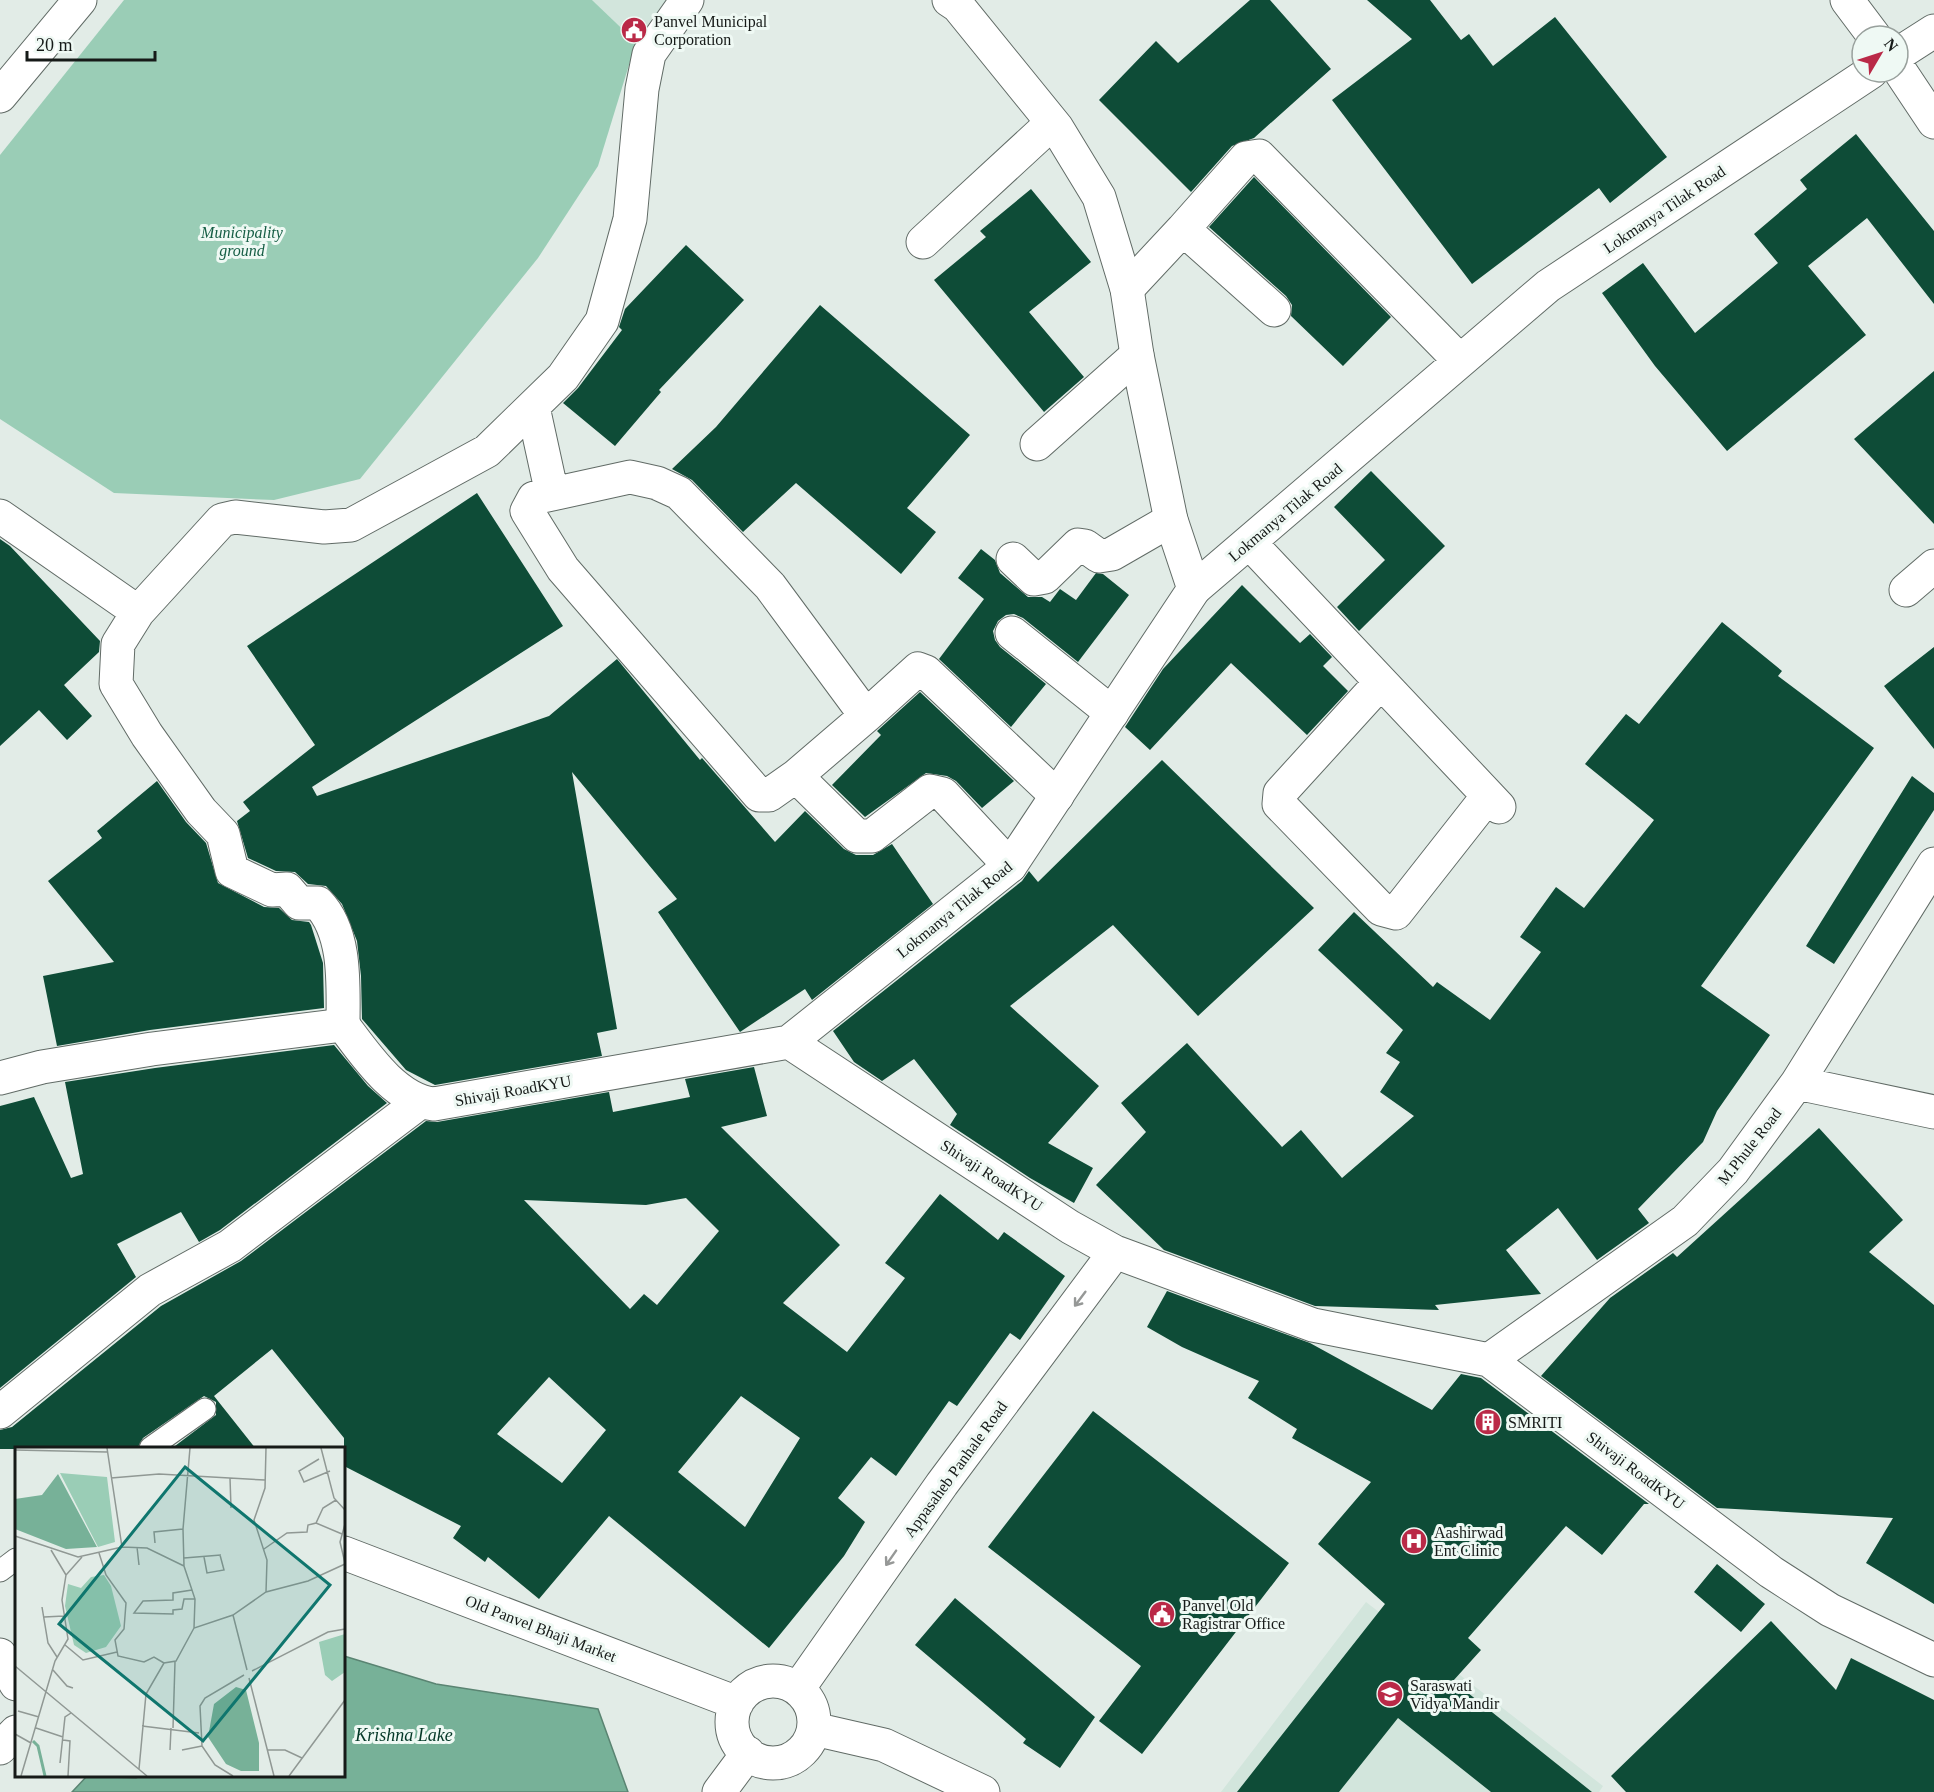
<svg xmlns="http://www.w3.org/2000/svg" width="1934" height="1792" viewBox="0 0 1934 1792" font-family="Georgia,serif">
<rect width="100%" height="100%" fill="#e2ece7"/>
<path fill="#d2e5dc" d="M 592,0 L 668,0 L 636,42 Z
M 1366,1602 L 1603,1786 L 1599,1792 L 1221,1792 Z"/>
<path fill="#9acdb6" d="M 124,0 L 592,0 L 636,42 L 598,166 L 538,258 L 360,479 L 274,500 L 114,493 L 0,419 L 0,155 Z"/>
<path fill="#77b198" stroke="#5a8472" stroke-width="1.5" d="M 344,1656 L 436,1684 L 598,1709 L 628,1792 L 72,1792 L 87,1776 L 136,1778 L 140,1776 L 344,1776 Z"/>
<path fill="#0e4c37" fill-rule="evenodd" d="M 1250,0 L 1270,0 L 1331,69 L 1254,138 L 1232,146 L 1191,192 L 1099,100 L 1156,41 L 1178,63 Z
M 1367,0 L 1430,0 L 1461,40 L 1469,34 L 1493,66 L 1555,17 L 1667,157 L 1610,203 L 1599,188 L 1472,284 L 1332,100 L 1412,39 Z
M 1856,134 L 1934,231 L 1934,304 L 1867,218 L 1808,266 L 1866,335 L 1727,451 L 1655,366 L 1602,293 L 1643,263 L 1695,333 L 1778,263 L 1754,234 L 1807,189 L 1800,180 Z
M 1254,177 L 1391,317 L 1343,366 L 1291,316 L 1292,305 L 1286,296 L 1209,227 Z
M 1031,189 L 1091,262 L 1029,312 L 1084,377 L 1044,412 L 934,280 L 986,237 L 980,231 Z
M 686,245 L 744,300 L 659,390 L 661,392 L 615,446 L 563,403 L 578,388 L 622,330 L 619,327 L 625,309 Z
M 820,305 L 970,435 L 907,508 L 936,532 L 901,574 L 796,483 L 743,532 L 692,480 L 672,469 L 716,427 Z
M 1934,371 L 1934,524 L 1854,439 Z
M 1371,471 L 1445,546 L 1359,631 L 1337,607 L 1385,560 L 1334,507 Z
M 477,493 L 563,626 L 312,787 L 317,796 L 549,716 L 617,659 L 700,760 L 702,758 L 775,842 L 805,811 L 844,849 L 856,855 L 873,855 L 892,844 L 933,904 L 812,1000 L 805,989 L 740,1032 L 658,912 L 677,899 L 572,772 L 617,1029 L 597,1033 L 602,1056 L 435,1085 L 406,1070 L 362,1019 L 361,976 L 357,941 L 342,904 L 326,886 L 308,884 L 295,872 L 276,871 L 248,858 L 237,821 L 250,811 L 243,802 L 315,745 L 247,646 Z
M 0,539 L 10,546 L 100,641 L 99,652 L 64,685 L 92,716 L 67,740 L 39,710 L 0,746 Z
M 981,549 L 995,560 L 1000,573 L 1028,597 L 1042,597 L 1050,602 L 1060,589 L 1076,600 L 1096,573 L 1103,574 L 1129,595 L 1078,662 L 1023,618 L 1014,614 L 1006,615 L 998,621 L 993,631 L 995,640 L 1000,647 L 1046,684 L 1011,727 L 939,659 L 984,599 L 958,578 Z
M 1242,585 L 1300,643 L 1310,634 L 1332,657 L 1323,666 L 1348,691 L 1307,735 L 1231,663 L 1150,750 L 1125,727 L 1163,669 Z
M 1722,622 L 1782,671 L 1778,676 L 1874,748 L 1701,986 L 1770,1035 L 1717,1111 L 1703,1142 L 1638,1209 L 1649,1223 L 1597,1260 L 1558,1208 L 1506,1250 L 1541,1294 L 1435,1305 L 1439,1310 L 1315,1306 L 1164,1250 L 1096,1185 L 1146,1132 L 1121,1103 L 1187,1043 L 1282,1147 L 1301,1130 L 1342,1178 L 1414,1116 L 1380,1092 L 1400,1062 L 1386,1053 L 1403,1030 L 1318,950 L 1354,912 L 1433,987 L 1437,982 L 1490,1020 L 1541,952 L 1520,937 L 1556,887 L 1584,908 L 1654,820 L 1585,764 L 1626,714 L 1639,724 Z
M 1934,647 L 1934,749 L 1884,686 Z
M 920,692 L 1014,781 L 982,808 L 956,781 L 947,776 L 926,773 L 865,817 L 832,785 L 881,735 L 877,731 Z
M 1162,760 L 1314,908 L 1198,1016 L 1113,925 L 1010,1006 L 1099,1086 L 1048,1143 L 1093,1168 L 1074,1203 L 1030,1178 L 950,1125 L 957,1114 L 914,1059 L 882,1081 L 854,1062 L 833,1031 L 1022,881 L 1029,871 L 1038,882 Z
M 1912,776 L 1934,793 L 1934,810 L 1834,964 L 1806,946 Z
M 157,781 L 186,822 L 206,843 L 218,883 L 264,907 L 279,908 L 292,920 L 309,922 L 311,925 L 323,963 L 324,1008 L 150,1030 L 57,1046 L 43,976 L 114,962 L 48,881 L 102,838 L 97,831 Z
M 334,1045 L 368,1086 L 387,1103 L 220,1230 L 199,1242 L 181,1212 L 117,1244 L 136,1277 L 0,1388 L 0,1106 L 34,1097 L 71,1178 L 83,1174 L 65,1082 L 155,1068 Z
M 754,1067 L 767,1116 L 721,1127 L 840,1245 L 783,1303 L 847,1352 L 905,1278 L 885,1263 L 940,1194 L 998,1240 L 1004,1232 L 1065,1276 L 1020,1340 L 1010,1333 L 957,1406 L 949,1401 L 896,1476 L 871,1457 L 838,1498 L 865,1522 L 844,1556 L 769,1648 L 609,1516 L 539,1599 L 488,1557 L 485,1562 L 453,1538 L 461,1526 L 344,1466 L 344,1438 L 272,1349 L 214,1396 L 256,1449 L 171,1449 L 216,1415 L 216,1402 L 204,1396 L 143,1438 L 137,1449 L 0,1449 L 0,1430 L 12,1427 L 161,1306 L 241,1261 L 426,1121 L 437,1122 L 609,1092 L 613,1112 L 690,1097 L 685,1079 ZM 686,1198 L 719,1231 L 657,1305 L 644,1294 L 630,1309 L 524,1200 L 646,1205 ZM 549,1377 L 606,1430 L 562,1483 L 497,1434 ZM 741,1396 L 800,1438 L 745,1527 L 678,1472 Z
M 1819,1128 L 1903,1220 L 1869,1252 L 1934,1305 L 1934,1604 L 1866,1563 L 1893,1518 L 1717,1508 L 1541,1376 L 1610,1298 L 1673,1253 L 1677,1257 Z
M 1167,1291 L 1310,1343 L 1432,1410 L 1461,1374 L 1481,1378 L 1649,1504 L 1644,1504 L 1602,1555 L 1566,1526 L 1468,1638 L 1481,1650 L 1453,1681 L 1592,1792 L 1491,1792 L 1398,1718 L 1339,1792 L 1237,1792 L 1385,1604 L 1318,1544 L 1371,1482 L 1292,1438 L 1297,1429 L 1248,1398 L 1259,1381 L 1182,1347 L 1147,1327 Z
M 1093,1411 L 1289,1563 L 1142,1754 L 1099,1721 L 1141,1666 L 988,1547 Z
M 1717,1564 L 1765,1604 L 1741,1632 L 1694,1592 Z
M 955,1598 L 1095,1717 L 1060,1768 L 1023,1743 L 1026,1739 L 915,1645 Z
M 1771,1621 L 1836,1690 L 1851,1658 L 1934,1700 L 1934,1792 L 1626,1792 L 1611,1776 Z"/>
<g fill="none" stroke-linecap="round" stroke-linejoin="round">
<defs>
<path id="service" d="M 150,1448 L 205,1409
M 0,1571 L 16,1559"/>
<path id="minor" d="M 1847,0 L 1874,36
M 1898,54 L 1934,31
M 1898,68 L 1934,122
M 0,96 L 80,0
M 1183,229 L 1246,158 L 1259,156 L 1460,361
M 923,242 L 1052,123
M 1127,289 L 1183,229 L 1274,310
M 533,407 L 552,494
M 1037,444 L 1137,355
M 0,516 L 138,612
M 1249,542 L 1499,807
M 1013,559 L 1034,579 L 1045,577 L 1078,545 L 1085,546 L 1099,556 L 1112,554 L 1171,520
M 1194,589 L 1548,286 L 1871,72
M 1906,590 L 1934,566
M 1012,633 L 1112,713
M 1381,682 L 1280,793 L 1279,804 L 1381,909 L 1396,913 L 1488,796
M 796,776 L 866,716
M 1010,866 L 943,794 L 930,791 L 872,836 L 857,836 L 796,776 L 769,795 L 759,795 L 563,569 L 527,511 L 534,498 L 630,477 L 657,483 L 679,493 L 770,586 L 866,716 L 918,669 L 926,672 L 1057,796
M 343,1025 C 343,986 347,933 318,903 L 299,903 L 287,889 L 272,890 L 232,871 L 223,834 L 201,811 L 147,735 L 116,684 L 118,644 L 138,612 L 222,520 L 235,517 L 324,527 L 351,525 L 487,451 L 563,377 L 602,321 L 630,219 L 642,89 L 649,54 L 687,0
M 1797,1083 L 1934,1112
M 1489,1360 L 1685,1221 L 1733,1171 L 1797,1083 L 1934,864
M 0,1412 L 150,1290 L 230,1246 L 420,1102
M 0,1655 L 16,1684"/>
<path id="tertiary" d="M 789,1042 L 1010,866 L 1194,589 L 1171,520 L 1137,355 L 1127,289 L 1099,197 L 1057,128 L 958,6 L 949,0
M 0,1078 L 42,1067 L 152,1049 L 343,1025 C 365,1054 395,1100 434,1104 L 789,1042 L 1070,1227 L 1115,1252 L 1313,1325 L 1489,1360 L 1771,1572 L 1830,1610 L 1934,1660
M 344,1553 L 737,1703
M732 1722a41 41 0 1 1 82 0a41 41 0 1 1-82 0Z
M 798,1689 L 942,1484 L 1115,1252
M 814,1729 L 884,1745 L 983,1792
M 0,1748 L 16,1732
M 719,1792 L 748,1753"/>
</defs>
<use href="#service" stroke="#616b66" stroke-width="23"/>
<use href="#minor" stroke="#616b66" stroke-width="35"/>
<use href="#tertiary" stroke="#616b66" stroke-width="35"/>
<use href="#service" stroke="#fff" stroke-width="21"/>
<use href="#minor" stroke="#fff" stroke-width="33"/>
<use href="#tertiary" stroke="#fff" stroke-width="33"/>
</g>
<defs><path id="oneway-shaft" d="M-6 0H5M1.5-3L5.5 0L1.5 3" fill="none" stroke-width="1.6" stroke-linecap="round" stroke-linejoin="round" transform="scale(1.5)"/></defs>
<g stroke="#969897">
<use href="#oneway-shaft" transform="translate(1080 1299) rotate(127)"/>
<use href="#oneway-shaft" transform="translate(891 1558) rotate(125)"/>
</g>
<defs>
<symbol id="civic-disc" viewBox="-11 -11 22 22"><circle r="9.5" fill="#ba2947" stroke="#eff9f4"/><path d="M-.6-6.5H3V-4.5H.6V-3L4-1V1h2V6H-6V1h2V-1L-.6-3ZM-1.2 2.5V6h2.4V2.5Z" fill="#fff"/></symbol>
<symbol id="building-disc" viewBox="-11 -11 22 22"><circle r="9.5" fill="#ba2947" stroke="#eff9f4"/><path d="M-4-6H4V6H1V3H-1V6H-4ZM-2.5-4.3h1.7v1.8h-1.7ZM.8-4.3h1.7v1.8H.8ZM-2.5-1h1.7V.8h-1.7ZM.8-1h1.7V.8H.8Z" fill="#fff"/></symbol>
<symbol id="hospital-disc" viewBox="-11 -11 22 22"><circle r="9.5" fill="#ba2947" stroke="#eff9f4"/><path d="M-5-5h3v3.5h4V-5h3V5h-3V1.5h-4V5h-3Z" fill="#fff"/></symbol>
<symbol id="school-disc" viewBox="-11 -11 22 22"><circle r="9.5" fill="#ba2947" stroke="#eff9f4"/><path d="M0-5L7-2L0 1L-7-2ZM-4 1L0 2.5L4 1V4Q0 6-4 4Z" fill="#fff"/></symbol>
</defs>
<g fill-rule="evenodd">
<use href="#civic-disc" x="619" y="15" width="30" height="30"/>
<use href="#building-disc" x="1473" y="1407" width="30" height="30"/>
<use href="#hospital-disc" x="1399" y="1526" width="30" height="30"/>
<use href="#civic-disc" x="1147" y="1599" width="30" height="30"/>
<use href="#school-disc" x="1375" y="1679" width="30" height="30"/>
</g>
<g text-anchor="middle" stroke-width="6" stroke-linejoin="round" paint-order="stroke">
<g font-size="16" fill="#161a18" stroke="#eff9f4" text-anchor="start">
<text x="654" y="27">Panvel Municipal<tspan x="654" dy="18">Corporation</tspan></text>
<text x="1508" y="1428">SMRITI</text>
<text x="1434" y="1538">Aashirwad<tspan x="1434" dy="18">Ent Clinic</tspan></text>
<text x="1182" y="1611">Panvel Old<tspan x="1182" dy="18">Ragistrar Office</tspan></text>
<text x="1410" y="1691">Saraswati<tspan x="1410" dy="18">Vidya Mandir</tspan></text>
</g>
<g font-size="16" fill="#161a18" stroke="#eff9f4">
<text transform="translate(1664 209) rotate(-34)" y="6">Lokmanya Tilak Road</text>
<text transform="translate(1285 512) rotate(-40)" y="6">Lokmanya Tilak Road</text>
<text transform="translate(954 909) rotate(-39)" y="6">Lokmanya Tilak Road</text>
<text transform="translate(513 1090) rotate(-10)" y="6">Shivaji RoadKYU</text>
<text transform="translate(1749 1146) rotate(-52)" y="6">M.Phule Road</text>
<text transform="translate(992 1175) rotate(33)" y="6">Shivaji RoadKYU</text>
<text transform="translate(955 1469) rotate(-54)" y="6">Appasaheb Panhale Road</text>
<text transform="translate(1636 1470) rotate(37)" y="6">Shivaji RoadKYU</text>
<text transform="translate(541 1628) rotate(21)" y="6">Old Panvel Bhaji Market</text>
</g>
<g font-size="16" font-style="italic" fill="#165e45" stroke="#eff9f4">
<text x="242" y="238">Municipality<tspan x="242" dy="18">ground</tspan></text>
</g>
<g font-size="18" font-style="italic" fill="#043827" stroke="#eff9f4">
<text x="404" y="1741">Krishna Lake</text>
</g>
</g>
<g transform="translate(15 1447)">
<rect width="330" height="330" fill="#e2ece7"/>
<path d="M 45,26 L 92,30 L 100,95 L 83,100 ZM 89,128 L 96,139 L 106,179 L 91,200 L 71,206 L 59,198 L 50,159 L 53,137 L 66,141 L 76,130 ZM 330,187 L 330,225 L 317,234 L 310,228 L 304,195 Z" fill="#9acdb6"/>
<path d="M 43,27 L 82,100 L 51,102 L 0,82 L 0,52 L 27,48 ZM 221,240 L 231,243 L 244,296 L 244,324 L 226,324 L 211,317 L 193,290 L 199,257 Z" fill="#77b198"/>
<path fill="none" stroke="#77b198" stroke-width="3" d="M 18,294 L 23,299 L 30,329"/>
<path fill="none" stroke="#909894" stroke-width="1.5" d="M 92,1 L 107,100M 175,1 L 168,82 L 169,119 L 180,152 L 179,181M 251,1 L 250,41 L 239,73 L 252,113 L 251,145M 306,1 L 319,51 L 330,63M 0,3 L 92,5M 304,12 L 284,24 L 289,35 L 315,24M 96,31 L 144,27 L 250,33M 215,31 L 216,61M 301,76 L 327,87M 330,77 L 325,95 L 330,116M 0,89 L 63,110 L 107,100 L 132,101 L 169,119M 140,96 L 139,85 L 168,82M 122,100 L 124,118M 249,102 L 272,86 L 292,85 L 293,78 L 301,76 L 308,61 L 321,53M 36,103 L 51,128M 84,106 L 91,128 L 111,156 L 109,182 L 100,193 L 103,209 L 129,215 L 139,210 L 149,216M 189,110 L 192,126 L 209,123 L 205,108M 169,111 L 206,108M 177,143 L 158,146 L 158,153 L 128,154 L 119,166 L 158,167 L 158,163 L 167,162 L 169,152 L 180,152M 27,160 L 33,196 L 42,210M 218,168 L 232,223M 29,170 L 49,169M 50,198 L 68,213 L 102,205M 0,219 L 132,329M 38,223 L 52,239 L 58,241M 237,224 L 313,185 L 330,182M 234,231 L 259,329M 3,264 L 24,270M 127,279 L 184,286M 21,281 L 48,290M 158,281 L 160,215M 0,287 L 16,296M 48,293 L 55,294 L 53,329M 155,303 L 156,281M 167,303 L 187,299M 252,303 L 270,303 L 287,311M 45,316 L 50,270 L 56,266M 124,322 L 131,247 L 149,216 L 161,214 L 179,181 L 218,168 L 251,145 L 293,134 L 330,117M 6,329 L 40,214 L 53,192 L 47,153 L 51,128 L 67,110M 218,329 L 200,318 L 187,299 L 185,259 L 190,251 L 229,228M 274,329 L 330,253"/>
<path fill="#0f766e" fill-opacity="0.15" stroke="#0f766e" stroke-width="3" d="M 170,20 L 315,138 L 188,294 L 44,177 Z"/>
<rect width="330" height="330" fill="none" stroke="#161a18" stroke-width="3"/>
</g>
<g transform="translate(1880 54) rotate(51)"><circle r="28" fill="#eff9f4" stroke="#98a09c" stroke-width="1.5"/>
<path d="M0-4.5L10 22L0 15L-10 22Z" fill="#ba2947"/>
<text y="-9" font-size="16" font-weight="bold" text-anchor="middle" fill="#161a18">N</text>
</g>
<path d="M27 51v9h128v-9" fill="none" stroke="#161a18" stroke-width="3"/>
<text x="36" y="51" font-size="18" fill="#161a18" stroke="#eff9f4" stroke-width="4.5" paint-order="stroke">20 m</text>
</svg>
